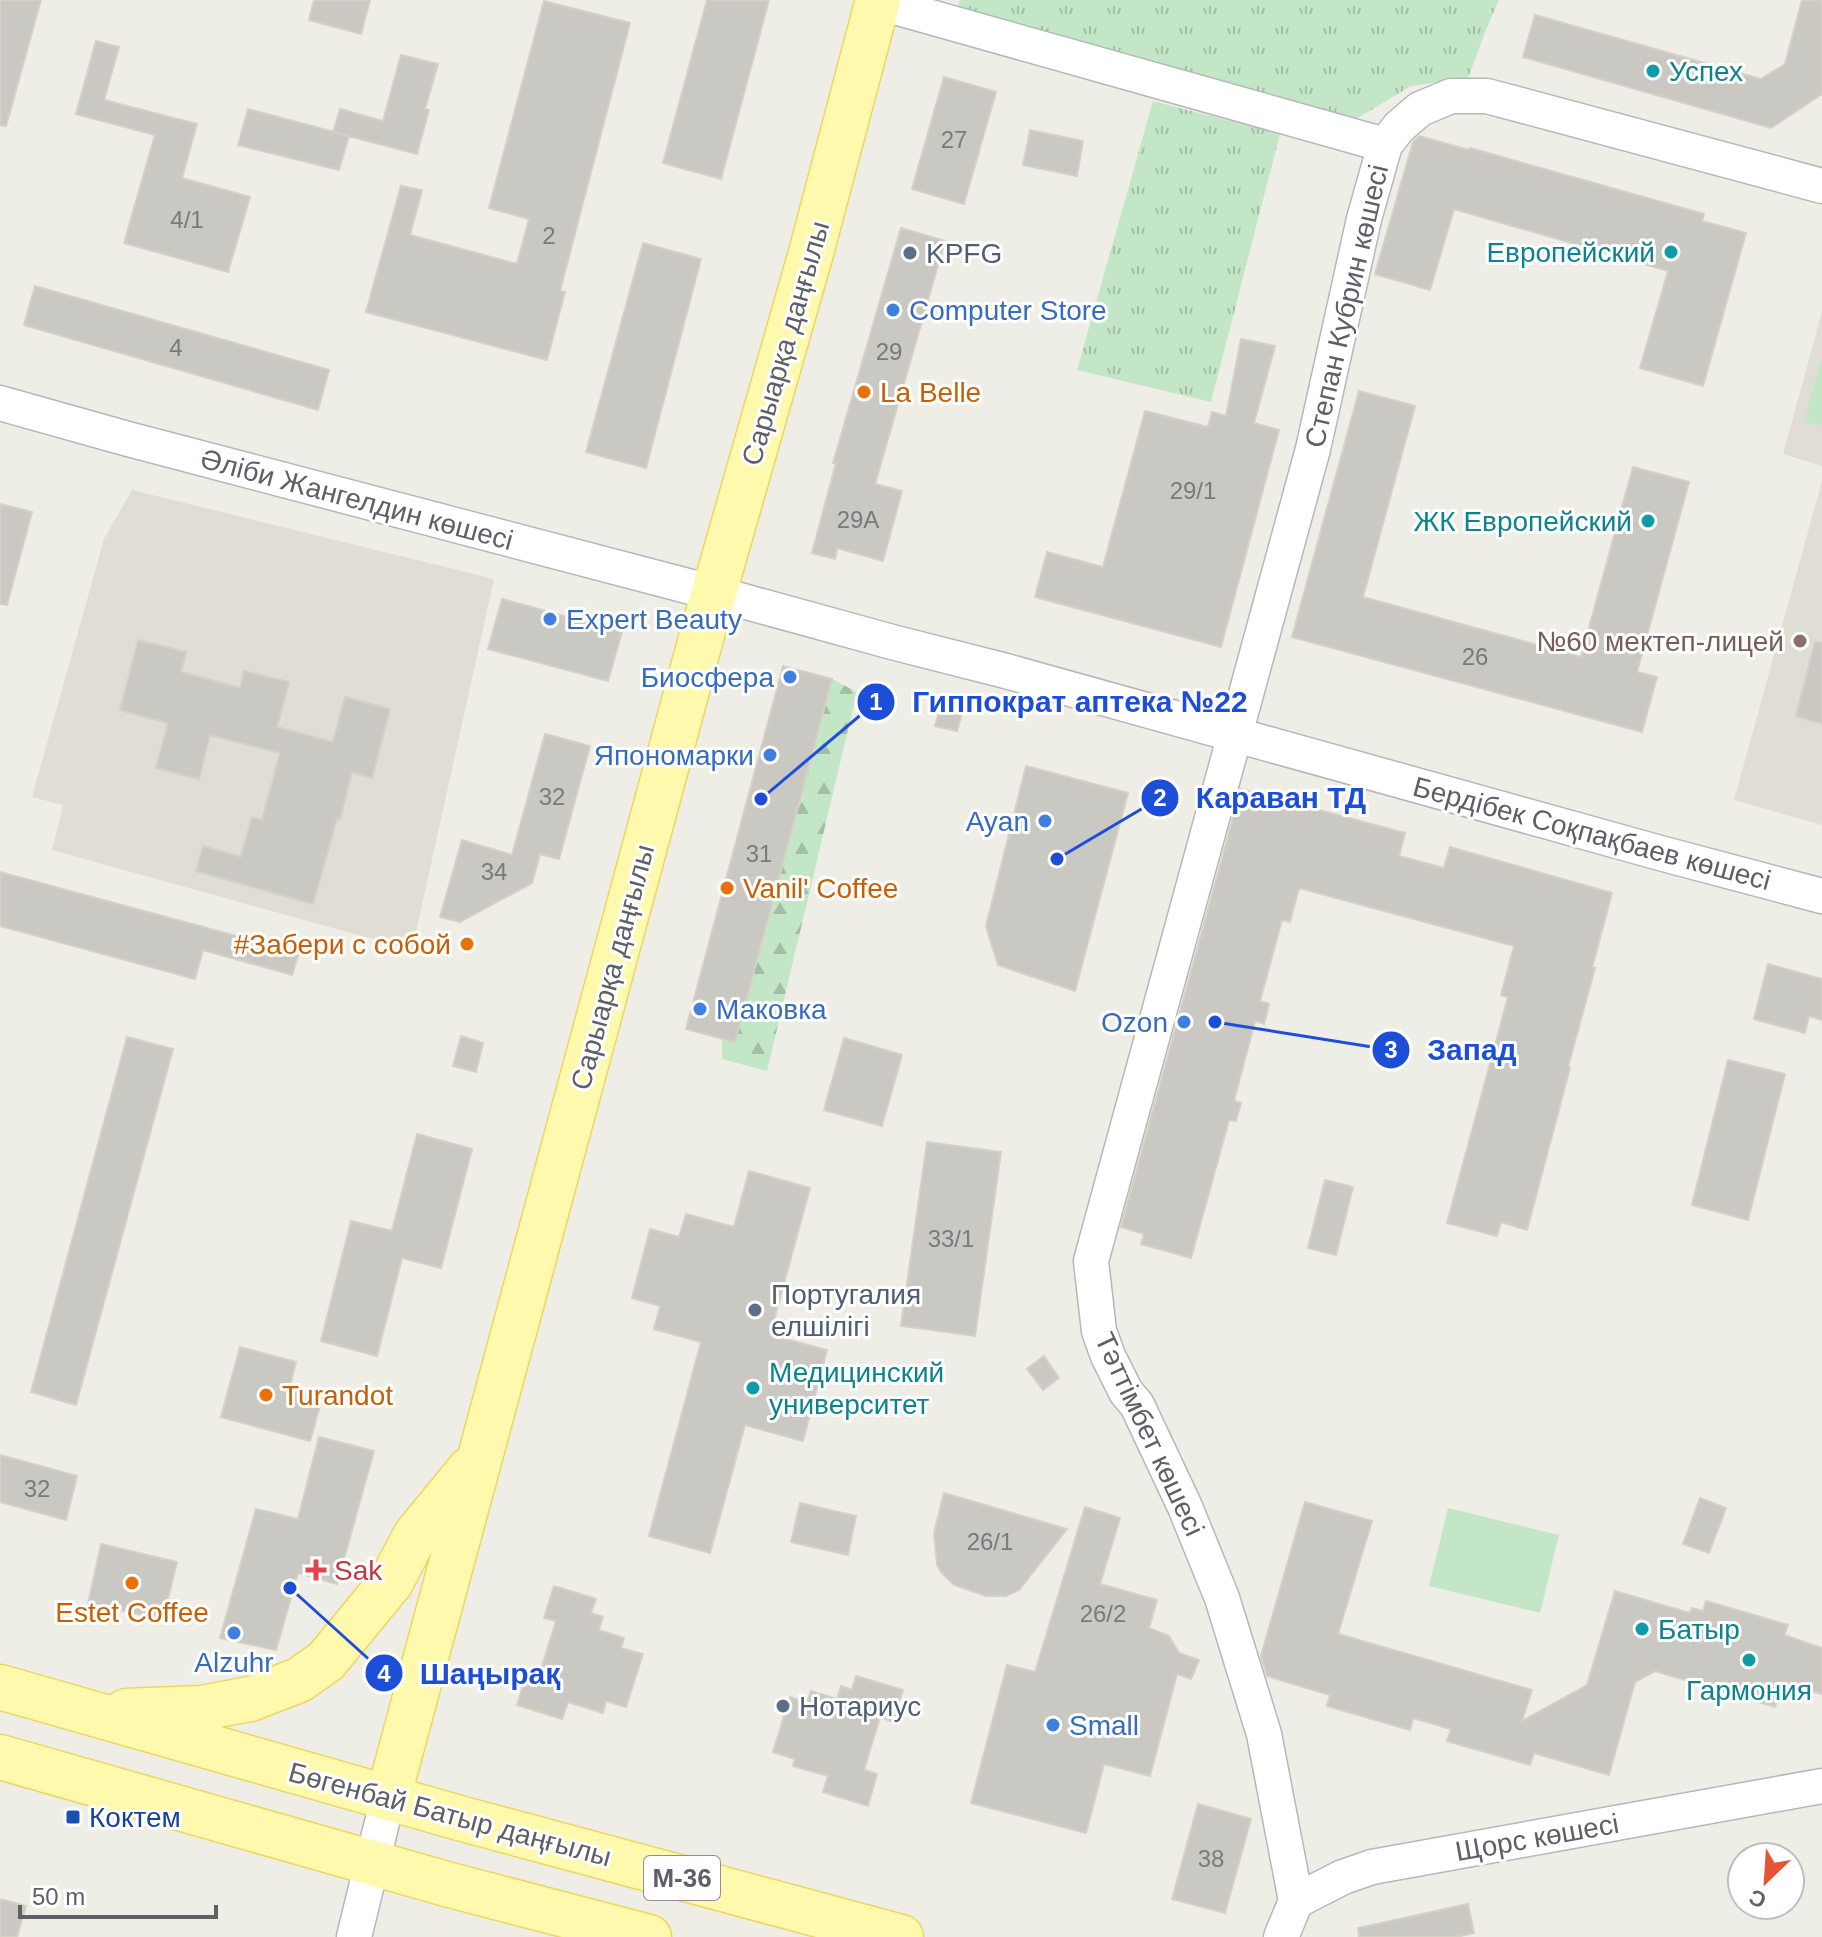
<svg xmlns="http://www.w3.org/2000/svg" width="1822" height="1937" viewBox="0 0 1822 1937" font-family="Arial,sans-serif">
<defs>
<pattern id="forest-firs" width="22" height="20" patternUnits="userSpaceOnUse" patternTransform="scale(2)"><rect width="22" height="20" fill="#c3e6c6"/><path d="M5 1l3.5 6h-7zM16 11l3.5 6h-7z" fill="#a2bea5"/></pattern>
<pattern id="park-tufts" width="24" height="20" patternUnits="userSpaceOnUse" patternTransform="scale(2)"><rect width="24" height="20" fill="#c3e6c6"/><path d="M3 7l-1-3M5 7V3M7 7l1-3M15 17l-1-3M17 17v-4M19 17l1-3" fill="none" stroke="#a2bea5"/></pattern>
</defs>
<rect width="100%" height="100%" fill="#efeee6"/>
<path fill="#dfddd4" d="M 1822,312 L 1822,466 L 1783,454 Z
M 1822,481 L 1822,825 L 1734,800 Z
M 132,490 L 494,579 L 412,950 L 52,850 L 63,805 L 32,797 L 104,539 Z"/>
<path fill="#c3e6c6" d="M 1822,356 L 1822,426 L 1804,421 Z
M 1448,1508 L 1559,1535 L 1540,1613 L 1429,1586 Z"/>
<path fill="url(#forest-firs)" d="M 832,679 L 857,692 L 767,1071 L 722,1059 L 722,1039 L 735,1042 Z"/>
<path fill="url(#park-tufts)" d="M 960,0 L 1499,0 L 1486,30 L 1468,78 L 1411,86 L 1356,119 L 957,9 Z
M 1153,101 L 1280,134 L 1211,402 L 1077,370 Z"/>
<path fill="#cac8c3" stroke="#d4d1c4" stroke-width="2" d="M 0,0 L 41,0 L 6,126 L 0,125 Z
M 314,0 L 370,0 L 361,34 L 309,20 Z
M 707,0 L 769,0 L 721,179 L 663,163 Z
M 1802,0 L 1822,0 L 1822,94 L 1771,128 L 1523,57 L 1535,15 L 1761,79 L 1785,64 Z
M 544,1 L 630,23 L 560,291 L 565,292 L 547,360 L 366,312 L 401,186 L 422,190 L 410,235 L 517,264 L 529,219 L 489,208 Z
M 96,41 L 119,47 L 104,100 L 197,124 L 182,178 L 250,197 L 228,272 L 124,243 L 155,135 L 76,114 Z
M 401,55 L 438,64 L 425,109 L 429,110 L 417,154 L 333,132 L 340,109 L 383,121 Z
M 944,77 L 996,92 L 964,204 L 912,189 Z
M 248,109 L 349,136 L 339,170 L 238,145 Z
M 1030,130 L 1083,141 L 1077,176 L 1023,165 Z
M 1419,136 L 1469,150 L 1470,148 L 1704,214 L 1702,221 L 1746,233 L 1703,386 L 1640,368 L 1668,271 L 1454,209 L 1430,290 L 1375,274 L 1413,142 Z
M 901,228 L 945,241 L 875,484 L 902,491 L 883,561 L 837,548 L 835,559 L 812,553 L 836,463 L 833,463 Z
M 643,243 L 701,259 L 646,468 L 586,452 Z
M 35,286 L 329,370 L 318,410 L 24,325 Z
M 1241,339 L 1275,346 L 1254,423 L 1279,430 L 1221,647 L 1035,597 L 1047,552 L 1103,567 L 1145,411 L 1208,427 L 1212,412 L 1226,416 Z
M 1359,391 L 1415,406 L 1363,597 L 1581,657 L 1633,467 L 1689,482 L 1637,672 L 1657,677 L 1642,732 L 1292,637 Z
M 0,504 L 32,512 L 7,605 L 0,604 Z
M 502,599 L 622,632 L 608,681 L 488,649 Z
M 138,640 L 186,652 L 181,672 L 240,688 L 244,671 L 289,682 L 277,727 L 333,742 L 345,697 L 390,709 L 372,778 L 352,772 L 340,819 L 337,818 L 313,904 L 196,871 L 203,846 L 241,857 L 252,817 L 262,820 L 280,753 L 210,735 L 199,779 L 156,768 L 168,723 L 120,710 Z
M 1815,642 L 1822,643 L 1822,724 L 1796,716 Z
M 783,666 L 832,679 L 735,1042 L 686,1029 Z
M 942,701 L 964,706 L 957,731 L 935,726 Z
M 545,734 L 590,746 L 559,859 L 540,854 L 532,883 L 460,922 L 440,917 L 462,840 L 512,855 Z
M 1026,766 L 1128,793 L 1075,991 L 998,965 L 986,926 Z
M 1241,789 L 1405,833 L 1399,856 L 1444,868 L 1450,847 L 1612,893 L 1592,968 L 1595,968 L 1568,1067 L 1570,1068 L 1527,1230 L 1501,1222 L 1497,1236 L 1447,1223 L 1508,997 L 1501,995 L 1514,946 L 1299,888 L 1290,922 L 1282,920 L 1260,1001 L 1269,1004 L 1264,1024 L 1255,1021 L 1234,1101 L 1241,1103 L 1236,1121 L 1229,1120 L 1191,1258 L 1141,1244 L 1144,1234 L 1121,1227 Z
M 0,872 L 299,953 L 292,975 L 203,950 L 195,979 L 0,926 Z
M 1768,964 L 1822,979 L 1822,1020 L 1809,1016 L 1805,1033 L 1754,1019 Z
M 461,1036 L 483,1043 L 476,1072 L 453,1066 Z
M 127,1037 L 173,1049 L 76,1405 L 31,1392 Z
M 844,1038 L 902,1055 L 882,1126 L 824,1110 Z
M 1728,1060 L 1785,1074 L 1748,1220 L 1692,1205 Z
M 417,1134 L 472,1149 L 441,1268 L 402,1258 L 377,1356 L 321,1341 L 351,1221 L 392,1231 Z
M 927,1142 L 1001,1152 L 975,1336 L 901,1326 Z
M 749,1171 L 810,1188 L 770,1335 L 827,1350 L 803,1441 L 745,1425 L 710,1553 L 649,1536 L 701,1342 L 654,1329 L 660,1306 L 632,1298 L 650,1229 L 679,1237 L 686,1214 L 734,1227 Z
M 1325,1180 L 1353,1187 L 1336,1255 L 1308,1248 Z
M 240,1347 L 296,1362 L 289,1390 L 322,1399 L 310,1441 L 221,1417 Z
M 1044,1356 L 1059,1378 L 1043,1390 L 1027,1369 Z
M 319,1437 L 374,1451 L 337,1584 L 298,1573 L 276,1650 L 220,1638 L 256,1509 L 298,1519 Z
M 0,1455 L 77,1476 L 66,1520 L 0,1502 Z
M 944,1493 L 1067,1529 L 1019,1590 L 1006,1596 L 986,1596 L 954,1585 L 941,1572 L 937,1565 L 934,1533 Z
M 1700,1498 L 1726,1508 L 1709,1553 L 1683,1544 Z
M 1305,1502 L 1372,1521 L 1338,1634 L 1532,1690 L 1522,1721 L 1587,1685 L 1615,1591 L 1690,1613 L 1692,1608 L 1703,1611 L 1706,1601 L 1788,1625 L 1784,1635 L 1822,1648 L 1822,1694 L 1782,1683 L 1775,1707 L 1655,1671 L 1635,1682 L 1609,1775 L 1534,1753 L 1530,1765 L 1447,1741 L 1451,1729 L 1413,1718 L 1410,1730 L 1327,1706 L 1330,1695 L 1267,1676 L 1261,1656 Z
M 800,1503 L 856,1516 L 848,1555 L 791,1542 Z
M 1085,1507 L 1120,1518 L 1100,1584 L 1157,1600 L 1149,1628 L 1169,1636 L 1179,1653 L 1199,1660 L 1191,1679 L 1177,1674 L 1150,1776 L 1104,1764 L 1086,1833 L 971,1803 L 1007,1665 L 1035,1672 Z
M 101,1544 L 177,1562 L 163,1619 L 88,1604 Z
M 554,1586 L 596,1599 L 591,1613 L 603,1617 L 599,1630 L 624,1638 L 621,1648 L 643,1654 L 626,1707 L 606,1701 L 603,1713 L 568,1702 L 562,1719 L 517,1705 L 527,1673 L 539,1676 L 556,1621 L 544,1618 Z
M 856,1676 L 903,1690 L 893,1722 L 880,1717 L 864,1770 L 877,1774 L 868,1806 L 823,1792 L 828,1776 L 793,1766 L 795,1759 L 773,1752 L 790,1697 L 807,1703 L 811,1691 L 837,1699 L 841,1686 L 852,1690 Z
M 1198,1804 L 1251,1819 L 1225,1913 L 1172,1899 Z
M 0,1899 L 26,1906 L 17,1937 L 0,1937 Z
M 1468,1904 L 1474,1933 L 1456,1937 L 1359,1937 L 1358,1928 Z"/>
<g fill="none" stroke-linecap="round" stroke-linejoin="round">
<defs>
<path id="minor" d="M 877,2 L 1385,145
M 0,403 L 128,439 L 714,593 L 892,642 L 1006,671 L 1660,853 L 1822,896
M 1296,1901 L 1264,1734 L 1222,1598 L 1185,1507 L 1137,1405 L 1126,1392 L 1108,1356 L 1099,1331 L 1091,1261 L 1313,449 L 1364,219 L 1385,145 L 1399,127 L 1420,109 L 1451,96 L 1487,96 L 1822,186
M 354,1937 L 388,1798
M 1281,1937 L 1296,1901 L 1343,1877 L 1372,1867 L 1822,1786"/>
<path id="major" d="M 0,1687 L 463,1819 L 901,1937
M 126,1711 L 201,1708 L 250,1699 L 299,1680 L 326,1661 L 391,1582 L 415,1536 L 470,1469
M 0,1757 L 450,1885 L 649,1937
M 388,1798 L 703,631 L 811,253 L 878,0"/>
</defs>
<use href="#minor" stroke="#b6b7bc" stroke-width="37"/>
<use href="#major" stroke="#efd55f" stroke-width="47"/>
<use href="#minor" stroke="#fff" stroke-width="34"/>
<use href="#major" stroke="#fef9ac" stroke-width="44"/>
</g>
<g fill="#0f9aa8" stroke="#fff" stroke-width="3">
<circle cx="1653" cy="71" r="8"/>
<circle cx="1671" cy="252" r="8"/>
<circle cx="1648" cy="521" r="8"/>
<circle cx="753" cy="1388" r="8"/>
<circle cx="1642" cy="1629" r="8"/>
<circle cx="1749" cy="1660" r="8"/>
</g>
<g fill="#5c6f8a" stroke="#fff" stroke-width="3">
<circle cx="910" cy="253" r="8"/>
<circle cx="755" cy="1310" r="8"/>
<circle cx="783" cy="1706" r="8"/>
</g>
<g fill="#3f7fe0" stroke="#fff" stroke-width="3">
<circle cx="893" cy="310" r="8"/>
<circle cx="550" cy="619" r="8"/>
<circle cx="790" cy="677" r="8"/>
<circle cx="770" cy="755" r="8"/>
<circle cx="1045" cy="821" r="8"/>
<circle cx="700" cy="1009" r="8"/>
<circle cx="1184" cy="1022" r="8"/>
<circle cx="234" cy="1633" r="8"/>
<circle cx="1053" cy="1725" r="8"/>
</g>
<g fill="#e8710a" stroke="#fff" stroke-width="3">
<circle cx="864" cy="392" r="8"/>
<circle cx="727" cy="888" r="8"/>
<circle cx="467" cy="944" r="8"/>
<circle cx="266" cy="1395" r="8"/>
<circle cx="132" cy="1583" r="8"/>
</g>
<circle fill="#8d6e63" stroke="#fff" stroke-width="3" cx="1800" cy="641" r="8"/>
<path fill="#e0444e" stroke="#fff" stroke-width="3" d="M312 1558h8v8h8v8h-8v8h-8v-8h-8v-8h8z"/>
<rect fill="#1a4fb4" stroke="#fff" stroke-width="3" x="65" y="1809" width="16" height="16" rx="4"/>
<g text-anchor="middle" stroke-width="6" stroke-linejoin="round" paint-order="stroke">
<g font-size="24" fill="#787a7d">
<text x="954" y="148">27</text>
<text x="187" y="228">4/1</text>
<text x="549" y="244">2</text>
<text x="176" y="356">4</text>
<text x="889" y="360">29</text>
<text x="1193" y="499">29/1</text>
<text x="858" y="528">29А</text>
<text x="1475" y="665">26</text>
<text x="552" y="805">32</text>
<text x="759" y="862">31</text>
<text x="494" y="880">34</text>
<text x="951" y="1247">33/1</text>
<text x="37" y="1497">32</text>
<text x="990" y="1550">26/1</text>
<text x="1103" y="1622">26/2</text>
<text x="1211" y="1867">38</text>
</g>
<rect fill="#fff" stroke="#8e9094" stroke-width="2" x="644" y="1856" width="76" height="44" rx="6"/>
<g font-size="26" font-weight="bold" fill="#5d6066">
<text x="682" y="1887">M-36</text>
</g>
<g font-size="28" fill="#0d838f" stroke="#fff" text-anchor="start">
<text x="1669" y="81">Успех</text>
<text x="1655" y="262" text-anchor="end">Европейский</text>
<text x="1632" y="531" text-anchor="end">ЖК Европейский</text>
<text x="769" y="1382">Медицинский<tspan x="769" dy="32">университет</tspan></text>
<text x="1658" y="1639">Батыр</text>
<text x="1749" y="1700" text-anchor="middle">Гармония</text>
</g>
<g font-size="28" fill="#4e5e75" stroke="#fff" text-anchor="start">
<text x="926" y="263">KPFG</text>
<text x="771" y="1304">Португалия<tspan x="771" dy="32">елшілігі</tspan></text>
<text x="799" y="1716">Нотариус</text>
</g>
<g font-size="28" fill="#5d6066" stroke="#fff">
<text transform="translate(1346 306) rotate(-77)" y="10">Степан Кубрин көшесі</text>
<text transform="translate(785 343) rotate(-74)" y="10">Сарыарқа даңғылы</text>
<text transform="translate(357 499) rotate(15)" y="10">Әліби Жангелдин көшесі</text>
<text transform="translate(1592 833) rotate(15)" y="10">Бердібек Соқпақбаев көшесі</text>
<text transform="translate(612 967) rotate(-75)" y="10">Сарыарқа даңғылы</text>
<text transform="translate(1150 1434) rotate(65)" y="10">Тәттімбет көшесі</text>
<text transform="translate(450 1814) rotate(15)" y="10">Бөгенбай Батыр даңғылы</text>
<text transform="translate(1537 1837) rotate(-10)" y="10">Щорс көшесі</text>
</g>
<g font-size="28" fill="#366cbe" stroke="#fff" text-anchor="start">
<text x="909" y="320">Computer Store</text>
<text x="566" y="629">Expert Beauty</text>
<text x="774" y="687" text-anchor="end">Биосфера</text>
<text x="754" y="765" text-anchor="end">Япономарки</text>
<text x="1029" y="831" text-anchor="end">Ayan</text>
<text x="716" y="1019">Маковка</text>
<text x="1168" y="1032" text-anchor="end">Ozon</text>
<text x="234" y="1672" text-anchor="middle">Alzuhr</text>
<text x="1069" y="1735">Small</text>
</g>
<g font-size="28" fill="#c56008" stroke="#fff" text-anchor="start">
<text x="880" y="402">La Belle</text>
<text x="743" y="898">Vanil' Coffee</text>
<text x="451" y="954" text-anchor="end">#Забери с собой</text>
<text x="282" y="1405">Turandot</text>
<text x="132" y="1622" text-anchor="middle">Estet Coffee</text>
</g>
<g font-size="28" fill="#785e54" stroke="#fff" text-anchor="end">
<text x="1784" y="651">№60 мектеп-лицей</text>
</g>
<g font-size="28" fill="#be3a42" stroke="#fff" text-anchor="start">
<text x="334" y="1580">Sak</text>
</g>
<g font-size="28" fill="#164399" stroke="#fff" text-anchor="start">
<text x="89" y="1827">Коктем</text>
</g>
</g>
<path fill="none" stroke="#1d4ed8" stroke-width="3" d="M761 799L876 702M1057 859L1160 798M1215 1022L1391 1050M290 1588L384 1673"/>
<g fill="#1d4ed8" stroke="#fff" stroke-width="3">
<circle cx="761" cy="799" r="8"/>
<circle cx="1057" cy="859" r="8"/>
<circle cx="1215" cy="1022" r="8"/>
<circle cx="290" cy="1588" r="8"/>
<circle cx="876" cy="702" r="20"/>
<circle cx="1160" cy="798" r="20"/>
<circle cx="1391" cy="1050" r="20"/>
<circle cx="384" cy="1673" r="20"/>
</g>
<g font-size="24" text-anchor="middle" font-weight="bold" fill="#fff">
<text x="876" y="710">1</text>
<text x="1160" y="806">2</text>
<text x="1391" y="1058">3</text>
<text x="384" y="1682">4</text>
</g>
<g font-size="30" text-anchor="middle" font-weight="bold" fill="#1d4ed8" stroke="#fff" stroke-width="6" stroke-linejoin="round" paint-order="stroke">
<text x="1080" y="712">Гиппократ аптека №22</text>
<text x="1281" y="808">Караван ТД</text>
<text x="1472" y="1060">Запад</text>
<text x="490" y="1684">Шаңырақ</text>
</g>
<g transform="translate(1766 1881) rotate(205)"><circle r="38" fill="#ffffff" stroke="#bebfc2" stroke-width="2"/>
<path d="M0-6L14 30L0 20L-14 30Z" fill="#e75434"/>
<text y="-12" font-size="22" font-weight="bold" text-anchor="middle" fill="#5d6066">С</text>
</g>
<path d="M20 1905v12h196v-12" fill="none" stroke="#5d6066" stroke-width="4"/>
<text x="32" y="1905" font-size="24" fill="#5d6066" stroke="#ffffff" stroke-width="6" paint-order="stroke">50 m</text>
</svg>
